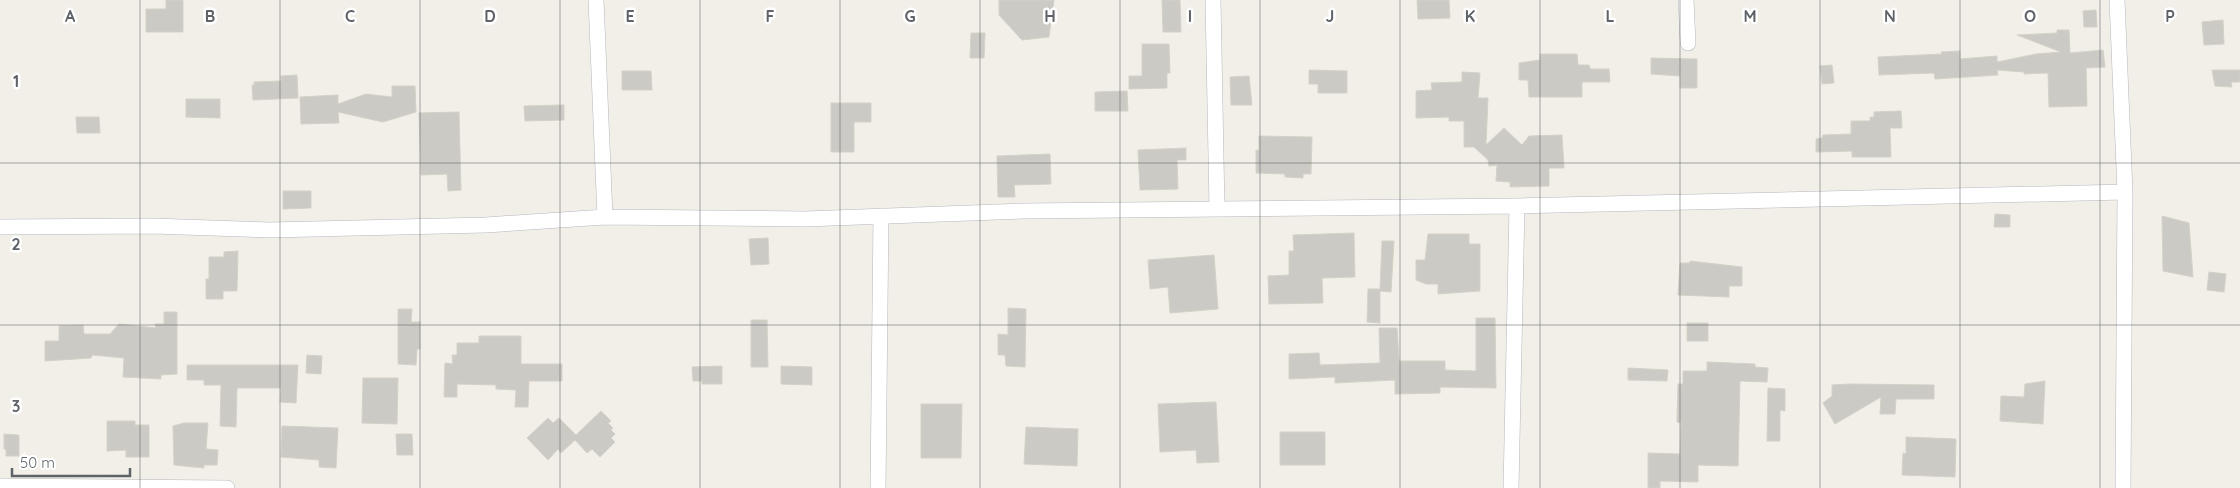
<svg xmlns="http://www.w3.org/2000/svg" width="2240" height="488" viewBox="0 0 2240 488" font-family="Quicksand,sans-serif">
<rect width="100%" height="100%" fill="#f1efe8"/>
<path fill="#cccac5" stroke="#d6d1c6" d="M 166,0 L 183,0 L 183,32 L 146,32 L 146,9 L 166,9 Z
M 999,0 L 1054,0 L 1049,37 L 1022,40 L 999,15 Z
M 1162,0 L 1180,0 L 1181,32 L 1163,32 Z
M 1417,0 L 1449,0 L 1450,18 L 1418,19 Z
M 2096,10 L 2097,27 L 2084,27 L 2083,11 Z
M 2223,20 L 2224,44 L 2204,45 L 2202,22 Z
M 2057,30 L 2069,30 L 2070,53 L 2103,50 L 2105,67 L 2086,68 L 2087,106 L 2049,107 L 2048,73 L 2024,74 L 2024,72 L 1997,70 L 1998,75 L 1935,79 L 1934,73 L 1879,75 L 1878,57 L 1942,54 L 1941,52 L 1960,51 L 1960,59 L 1997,56 L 1997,62 L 2036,54 L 2061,52 L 2017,35 L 2057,33 Z
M 971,33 L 985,33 L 984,58 L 970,58 Z
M 1142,44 L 1169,44 L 1170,73 L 1167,73 L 1167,88 L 1129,89 L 1129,76 L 1142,76 Z
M 1540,54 L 1577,54 L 1578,65 L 1589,65 L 1590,69 L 1609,69 L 1610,82 L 1582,82 L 1582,97 L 1529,97 L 1528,80 L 1519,80 L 1519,63 L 1540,60 Z
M 1651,58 L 1697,59 L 1697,88 L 1680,88 L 1680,76 L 1651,74 Z
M 1832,65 L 1834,83 L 1822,84 L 1820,66 Z
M 1309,70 L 1347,71 L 1347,93 L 1318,93 L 1318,84 L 1309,84 Z
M 2212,70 L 2240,70 L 2240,82 L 2231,82 L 2232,87 L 2215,86 Z
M 622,71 L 651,71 L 652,90 L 622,90 Z
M 1462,72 L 1480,73 L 1478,98 L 1488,98 L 1486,145 L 1504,128 L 1522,145 L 1529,136 L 1562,135 L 1564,168 L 1549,168 L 1549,186 L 1510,187 L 1510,182 L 1496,181 L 1497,165 L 1489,166 L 1488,160 L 1474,147 L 1464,147 L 1464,121 L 1449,121 L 1449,117 L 1416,118 L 1416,91 L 1432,90 L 1431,83 L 1462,82 Z
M 297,75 L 298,98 L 253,100 L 252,85 L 254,86 L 254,82 L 281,81 L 281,76 Z
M 1249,76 L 1252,105 L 1231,105 L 1230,77 Z
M 392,86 L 415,86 L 416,112 L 383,122 L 338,112 L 339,123 L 301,124 L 300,97 L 338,95 L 338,104 L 366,94 L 392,97 Z
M 1127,91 L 1128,111 L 1095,111 L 1095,92 Z
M 186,99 L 220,99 L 220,118 L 186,117 Z
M 831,103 L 871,103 L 871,122 L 854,122 L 854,152 L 831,152 Z
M 564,105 L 564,120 L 525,121 L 524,106 Z
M 1901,111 L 1902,128 L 1890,128 L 1891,157 L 1852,157 L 1852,151 L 1816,152 L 1816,139 L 1822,138 L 1823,135 L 1851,134 L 1851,121 L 1870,121 L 1870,117 L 1874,117 L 1874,112 Z
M 459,112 L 461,190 L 448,191 L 447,174 L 421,175 L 419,113 Z
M 76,117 L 99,117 L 100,133 L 77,133 Z
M 1259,136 L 1312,137 L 1311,174 L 1303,174 L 1303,178 L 1285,177 L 1285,174 L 1256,173 L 1256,150 L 1259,150 Z
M 1186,148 L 1186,160 L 1177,160 L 1178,189 L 1140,190 L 1138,150 Z
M 1050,154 L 1051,184 L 1014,185 L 1015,197 L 998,197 L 997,156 Z
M 283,191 L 311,191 L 311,208 L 283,209 Z
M 1995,214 L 2010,215 L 2010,227 L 1994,227 Z
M 2162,216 L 2189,223 L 2193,277 L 2163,271 Z
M 1354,233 L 1355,277 L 1322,278 L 1323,303 L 1269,304 L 1268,276 L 1289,275 L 1289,251 L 1294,251 L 1293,235 Z
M 1428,234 L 1469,234 L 1469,244 L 1480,244 L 1480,291 L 1438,294 L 1438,284 L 1426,284 L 1416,280 L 1416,260 L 1425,260 Z
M 768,238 L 769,264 L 751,265 L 749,239 Z
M 1382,241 L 1394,241 L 1391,292 L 1380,291 L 1380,323 L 1367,322 L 1368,289 L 1380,289 Z
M 238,251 L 237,291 L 223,291 L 223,299 L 206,299 L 206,279 L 209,279 L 209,257 L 224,257 L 224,252 Z
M 1214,255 L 1218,309 L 1170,313 L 1168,287 L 1150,289 L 1148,260 Z
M 1690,261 L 1742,267 L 1742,286 L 1729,286 L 1729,297 L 1678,295 L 1680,263 L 1690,263 Z
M 2209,272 L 2226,274 L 2224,292 L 2207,290 Z
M 1008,308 L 1026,309 L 1025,367 L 1006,366 L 1005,355 L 998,355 L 998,334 L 1008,335 Z
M 398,309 L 412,309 L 411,322 L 420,322 L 420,349 L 417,349 L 416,365 L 398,364 Z
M 164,312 L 177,312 L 177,374 L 161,375 L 161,379 L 123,377 L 124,358 L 92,355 L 91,358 L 45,361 L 45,341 L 59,341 L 59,326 L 83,325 L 84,334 L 110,334 L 119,324 L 156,328 L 155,324 L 164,324 Z
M 1476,318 L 1495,318 L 1496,388 L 1440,387 L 1440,393 L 1395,394 L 1395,380 L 1335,383 L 1335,377 L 1289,379 L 1289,354 L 1319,353 L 1320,365 L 1380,363 L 1379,328 L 1397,328 L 1399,361 L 1445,361 L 1445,370 L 1476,371 Z
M 751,320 L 767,320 L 768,367 L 751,367 Z
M 1687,323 L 1708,323 L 1708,341 L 1687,341 Z
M 479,336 L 521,336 L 521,364 L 562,364 L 562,381 L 529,381 L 528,407 L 515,407 L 516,390 L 496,389 L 496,385 L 457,384 L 457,397 L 444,397 L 445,363 L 453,364 L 452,355 L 457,355 L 457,343 L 479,343 Z
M 307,355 L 322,356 L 321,374 L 306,373 Z
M 1707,362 L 1755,364 L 1755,367 L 1768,368 L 1767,382 L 1740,381 L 1738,466 L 1698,465 L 1698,482 L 1660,481 L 1660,488 L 1648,488 L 1648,453 L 1680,454 L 1681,423 L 1677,422 L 1678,384 L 1683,384 L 1683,371 L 1707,371 Z
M 187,365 L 298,365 L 296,403 L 280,402 L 281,388 L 237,388 L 236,427 L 220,426 L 221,385 L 204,385 L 204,380 L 187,380 Z
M 722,366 L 722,384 L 702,384 L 702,381 L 693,381 L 692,367 Z
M 781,366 L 812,367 L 812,385 L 781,384 Z
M 1628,368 L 1668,370 L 1667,381 L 1628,380 Z
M 363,378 L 398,378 L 397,424 L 362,423 Z
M 2045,381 L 2043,424 L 2000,421 L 2001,396 L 2024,397 L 2025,384 Z
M 1850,384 L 1934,385 L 1934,399 L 1896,399 L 1895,414 L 1880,414 L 1881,397 L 1835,424 L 1823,403 L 1832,396 L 1832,385 Z
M 1768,388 L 1785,389 L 1785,411 L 1780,410 L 1780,441 L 1767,441 Z
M 1216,402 L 1219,462 L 1197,463 L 1196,450 L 1160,452 L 1158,404 Z
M 921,404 L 962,404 L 961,458 L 921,458 Z
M 601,411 L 611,421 L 608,423 L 613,428 L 611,430 L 615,434 L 611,438 L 615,442 L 600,457 L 592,449 L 587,453 L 575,440 L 561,453 L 558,449 L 548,460 L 527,438 L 548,418 L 553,423 L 559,418 L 576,435 Z
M 107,421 L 135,421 L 135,425 L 149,425 L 149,457 L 126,457 L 126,450 L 107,451 Z
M 184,423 L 208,423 L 206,449 L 218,450 L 217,465 L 204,465 L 204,468 L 174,465 L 173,426 Z
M 282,426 L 338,428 L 336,468 L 319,467 L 319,460 L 281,457 Z
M 1026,427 L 1078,429 L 1077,466 L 1024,464 Z
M 1280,432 L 1325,432 L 1325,465 L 1280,465 Z
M 4,434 L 19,435 L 19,456 L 6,456 L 6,449 L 4,449 Z
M 396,434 L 412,434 L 413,455 L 397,455 Z
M 1906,437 L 1956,439 L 1955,477 L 1902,475 L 1903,453 L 1906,454 Z"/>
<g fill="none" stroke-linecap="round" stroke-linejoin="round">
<defs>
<path id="minor" d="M 596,0 L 605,217
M 1213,0 L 1217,209
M 1686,0 L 1688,43
M 2117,0 L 2125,192 L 2123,488
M 0,227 L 153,226 L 270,230 L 486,225 L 605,217 L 805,219 L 1024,211 L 1517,206 L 2125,192
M 0,486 L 227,488
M 878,488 L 881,216
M 1511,488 L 1517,206"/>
</defs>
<use href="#minor" stroke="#b5b8bc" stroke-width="16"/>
<use href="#minor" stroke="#fff" stroke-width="15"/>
</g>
<path fill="none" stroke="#5f6368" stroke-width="1" stroke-opacity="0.55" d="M 140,0 L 140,488M 280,0 L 280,488M 420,0 L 420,488M 560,0 L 560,488M 700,0 L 700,488M 840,0 L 840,488M 980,0 L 980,488M 1120,0 L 1120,488M 1260,0 L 1260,488M 1400,0 L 1400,488M 1540,0 L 1540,488M 1680,0 L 1680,488M 1820,0 L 1820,488M 1960,0 L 1960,488M 2100,0 L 2100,488M 0,163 L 2240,163M 0,325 L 2240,325"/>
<g font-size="16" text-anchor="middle" font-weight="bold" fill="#5f6368" stroke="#fff" stroke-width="5" stroke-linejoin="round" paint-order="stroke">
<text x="70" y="22">A</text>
<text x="210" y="22">B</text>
<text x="350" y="22">C</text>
<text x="490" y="22">D</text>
<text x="630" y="22">E</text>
<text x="770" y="22">F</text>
<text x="910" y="22">G</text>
<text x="1050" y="22">H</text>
<text x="1190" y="22">I</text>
<text x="1330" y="22">J</text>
<text x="1470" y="22">K</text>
<text x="1610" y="22">L</text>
<text x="1750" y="22">M</text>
<text x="1890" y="22">N</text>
<text x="2030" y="22">O</text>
<text x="2170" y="22">P</text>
<text x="16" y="87">1</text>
<text x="16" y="250">2</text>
<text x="16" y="412">3</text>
</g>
<path d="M12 468v8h118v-8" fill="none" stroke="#5f6368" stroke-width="2.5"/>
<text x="20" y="468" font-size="15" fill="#5f6368" stroke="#ffffff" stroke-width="4" paint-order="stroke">50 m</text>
</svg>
